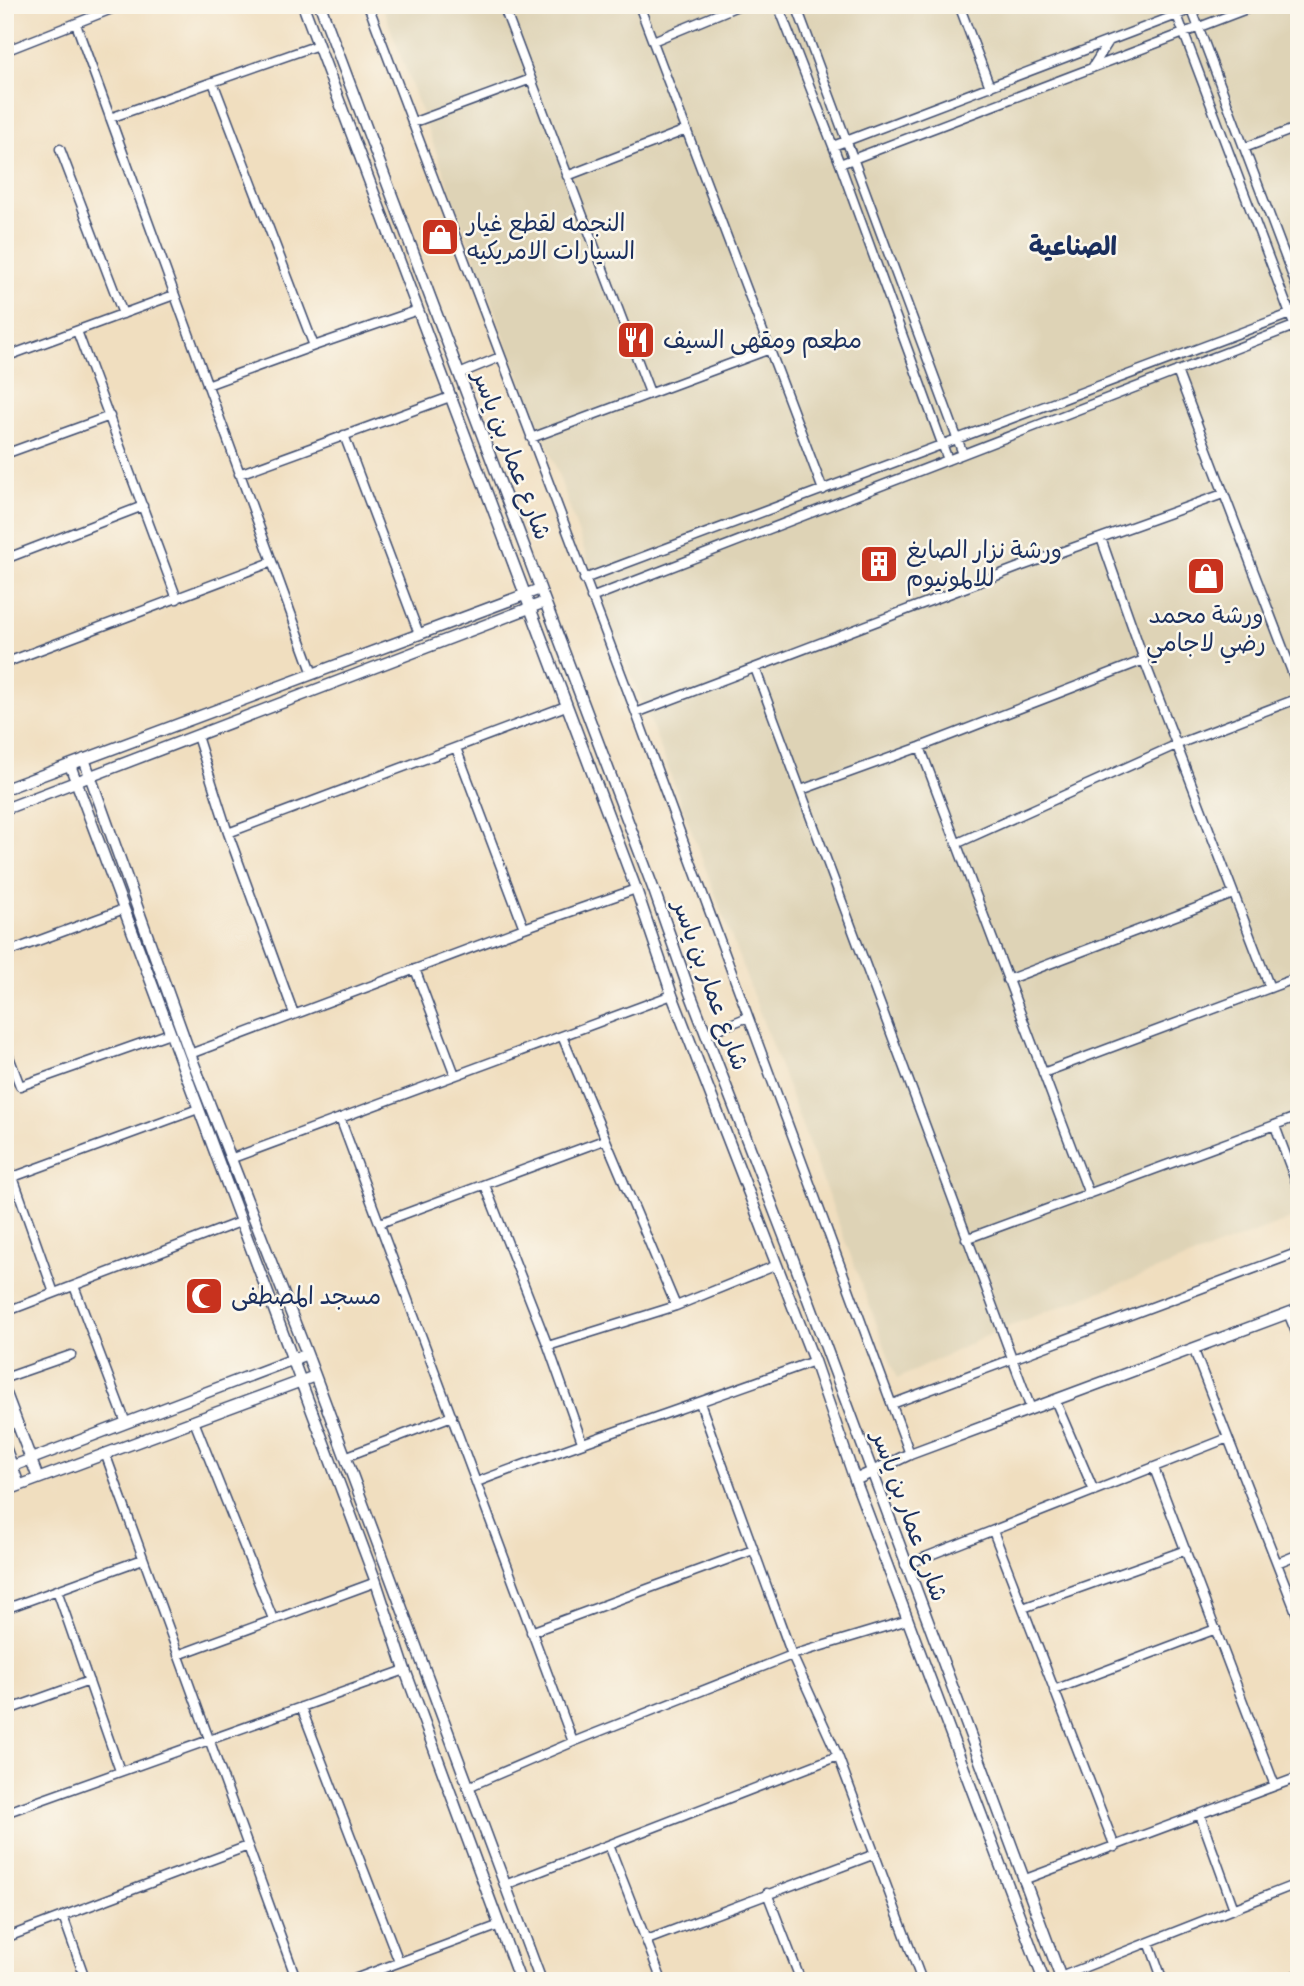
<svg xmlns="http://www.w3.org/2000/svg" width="1304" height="1986" viewBox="0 0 1304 1986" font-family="Dekko,'Playpen Sans Arabic',sans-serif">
<rect width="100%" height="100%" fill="#fbf7ec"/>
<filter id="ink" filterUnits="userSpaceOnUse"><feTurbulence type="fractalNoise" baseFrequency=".0143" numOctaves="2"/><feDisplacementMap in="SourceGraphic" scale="14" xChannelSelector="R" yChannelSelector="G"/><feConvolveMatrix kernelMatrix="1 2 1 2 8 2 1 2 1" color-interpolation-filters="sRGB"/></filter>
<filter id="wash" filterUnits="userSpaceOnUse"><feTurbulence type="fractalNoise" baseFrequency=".00686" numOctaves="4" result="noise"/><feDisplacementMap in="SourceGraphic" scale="28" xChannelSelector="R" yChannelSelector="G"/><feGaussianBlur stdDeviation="1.57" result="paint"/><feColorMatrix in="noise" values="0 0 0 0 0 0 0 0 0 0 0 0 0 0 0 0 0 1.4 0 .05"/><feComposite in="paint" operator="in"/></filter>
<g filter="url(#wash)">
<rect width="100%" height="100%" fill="#f0debf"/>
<path fill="#ded3b6" d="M 382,5 L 1299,5 L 1299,1216 L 1001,1329 L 897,1379 L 655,734 L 602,602 L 555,465 L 506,342 Z"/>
</g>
<g filter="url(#ink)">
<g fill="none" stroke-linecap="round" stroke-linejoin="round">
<defs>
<path id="minor" d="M 368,5 L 636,713 L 910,1454
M 503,5 L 650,393
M 639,5 L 823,490
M 778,5 L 840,164 L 948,460
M 796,5 L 963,454
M 959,5 L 990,87
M 1192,10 L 1299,293
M 1177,15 L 1299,338
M 76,24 L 313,674
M 653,41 L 740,5
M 5,51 L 122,5
M 1092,68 L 1109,41
M 213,82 L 314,346 L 418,310
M 110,118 L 318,45
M 412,123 L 531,79
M 833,146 L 1203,5
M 1244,148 L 1299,127
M 60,149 L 123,314
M 840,164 L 1257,5
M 567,176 L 686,130
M 1299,305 L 1290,314 L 1299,317
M 77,331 L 177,599
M 5,357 L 174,295
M 1177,371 L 1299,690
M 459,374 L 500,357
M 207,385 L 314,346
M 344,435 L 419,634
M 531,438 L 770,349
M 5,454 L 110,416
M 239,474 L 450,397
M 1101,538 L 1144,660 L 1270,988
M 5,559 L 143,506
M 584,579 L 1290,314
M 591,598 L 1294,326
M 5,663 L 272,562
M 755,668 L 1031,1409
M 636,713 L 1022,566 L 1223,494
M 197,736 L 228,833 L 294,1014
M 920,747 L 1089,1194
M 456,748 L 524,928
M 801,790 L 920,747 L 1144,660
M 228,833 L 566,706
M 958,843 L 1178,744 L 1299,698
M 5,953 L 124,909
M 415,969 L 455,1075
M 1007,980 L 1233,894
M 706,1034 L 748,1017
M 562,1036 L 676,1306
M 5,1046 L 20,1086 L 170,1033
M 190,1054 L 524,928 L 636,889
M 1043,1073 L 1299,977
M 340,1118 L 573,1742
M 1275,1126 L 1299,1190
M 230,1159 L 672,995
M 485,1185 L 548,1346 L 582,1442
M 380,1223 L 604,1140
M 966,1239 L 1299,1116
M 74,1286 L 126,1423
M 54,1293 L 13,1177 L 198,1109
M 5,1312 L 240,1222
M 1288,1313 L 1299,1340
M 548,1346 L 676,1306 L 777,1265
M 1193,1348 L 1299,1620
M 5,1378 L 71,1355
M 1055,1400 L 1094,1491
M 700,1403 L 792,1655 L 838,1756 L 922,1981
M 892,1404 L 1299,1252
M 194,1421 L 273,1619
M 105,1453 L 297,1981
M 345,1457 L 452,1416
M 1154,1468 L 1275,1786
M 477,1482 C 589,1439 702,1402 814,1361
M 993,1531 L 1115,1847
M 1277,1563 L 1299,1554
M 905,1565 L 1228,1438
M 57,1590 L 120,1771
M 1023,1608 L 1186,1550
M 5,1609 L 143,1559
M 531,1632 L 753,1550
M 178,1655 L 376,1582
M 1054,1690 L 1216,1629
M 301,1707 L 399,1962
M 5,1711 L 89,1681
M 468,1787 L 573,1742 L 792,1655 L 908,1620
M 5,1813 L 405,1670
M 1200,1815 L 1234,1909
M 609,1845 L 662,1981
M 1023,1880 L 1299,1777
M 505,1885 L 838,1756
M 767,1893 L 801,1981
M 63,1916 L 86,1981
M 5,1938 L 248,1846
M 647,1940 L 875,1854
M 1149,1942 L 1163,1981
M 1060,1977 L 1299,1883
M 349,1981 L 500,1925
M 1281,1981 L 1299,1974"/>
<path id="tertiary" d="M 303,5 L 636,889 L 672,995 L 814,1361 L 855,1480 L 1044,1981
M 320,5 L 655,893 L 690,993 L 793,1259 L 1062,1981
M 84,759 L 190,1054 L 307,1354 L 541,1981
M 70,765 L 376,1582 L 405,1670 L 520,1981
M 5,789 L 540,589
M 5,809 L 545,602
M 5,1391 L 38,1478
M 5,1447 L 19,1485
M 5,1469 L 307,1354
M 855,1480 L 910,1454 L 1299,1309
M 5,1491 L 315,1376"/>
</defs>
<use href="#minor" stroke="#3b496d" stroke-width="11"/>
<use href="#tertiary" stroke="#3b496d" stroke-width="13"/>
<use href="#minor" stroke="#fff" stroke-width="8"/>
<use href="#tertiary" stroke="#fff" stroke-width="10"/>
</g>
</g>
<defs>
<symbol id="shop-square" viewBox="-11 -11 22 22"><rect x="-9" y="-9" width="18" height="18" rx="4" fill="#c8321e" stroke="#fbf7ec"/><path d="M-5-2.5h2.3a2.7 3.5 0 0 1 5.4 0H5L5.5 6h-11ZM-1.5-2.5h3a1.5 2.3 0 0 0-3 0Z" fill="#fff"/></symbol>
<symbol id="restaurant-square" viewBox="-11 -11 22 22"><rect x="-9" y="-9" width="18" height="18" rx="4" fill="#c8321e" stroke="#fbf7ec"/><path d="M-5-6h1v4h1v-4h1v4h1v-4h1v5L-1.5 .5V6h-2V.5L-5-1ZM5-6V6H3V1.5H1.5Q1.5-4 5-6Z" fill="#fff"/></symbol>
<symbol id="building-square" viewBox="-11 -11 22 22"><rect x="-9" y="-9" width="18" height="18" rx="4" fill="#c8321e" stroke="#fbf7ec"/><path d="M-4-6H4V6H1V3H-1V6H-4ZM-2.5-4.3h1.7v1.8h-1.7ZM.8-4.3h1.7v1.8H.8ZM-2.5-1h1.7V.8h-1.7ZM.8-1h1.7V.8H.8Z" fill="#fff"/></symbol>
<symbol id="mosque-square" viewBox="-11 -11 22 22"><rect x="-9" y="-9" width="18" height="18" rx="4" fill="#c8321e" stroke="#fbf7ec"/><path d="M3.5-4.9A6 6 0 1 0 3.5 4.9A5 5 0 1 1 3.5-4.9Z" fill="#fff"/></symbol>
</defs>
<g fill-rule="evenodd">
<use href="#shop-square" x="418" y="215" width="44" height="44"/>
<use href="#restaurant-square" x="614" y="318" width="44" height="44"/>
<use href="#building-square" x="857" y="542" width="44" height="44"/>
<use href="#shop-square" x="1184" y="554" width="44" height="44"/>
<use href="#mosque-square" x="182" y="1274" width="44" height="44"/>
</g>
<g text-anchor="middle" stroke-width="5" stroke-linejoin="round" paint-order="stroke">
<g font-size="24" fill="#1b2f5e" stroke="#fbf7ec" text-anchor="start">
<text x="467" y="231">النجمه لقطع غيار<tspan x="467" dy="28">السيارات الامريكيه</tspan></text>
<text x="663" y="348">مطعم ومقهى السيف</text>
<text x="906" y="558">ورشة نزار الصايغ<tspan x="906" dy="28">للالمونيوم</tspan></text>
<text x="1206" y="623" text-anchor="middle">ورشة محمد<tspan x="1206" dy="28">رضي لاجامي</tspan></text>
<text x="231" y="1304">مسجد المصطفى</text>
</g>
<g font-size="24" fill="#1b2f5e" stroke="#fbf7ec">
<text transform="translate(512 455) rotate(69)" y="8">شارع عمار بن ياسر</text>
<text transform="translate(711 985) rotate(70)" y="8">شارع عمار بن ياسر</text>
<text transform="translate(910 1516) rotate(70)" y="8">شارع عمار بن ياسر</text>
</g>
<g font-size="26" font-weight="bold" fill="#1b2f5e" stroke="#fbf7ec">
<text x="1073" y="255">الصناعية</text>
</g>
</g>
<rect width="1304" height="1986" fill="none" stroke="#fbf7ec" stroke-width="28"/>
</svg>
